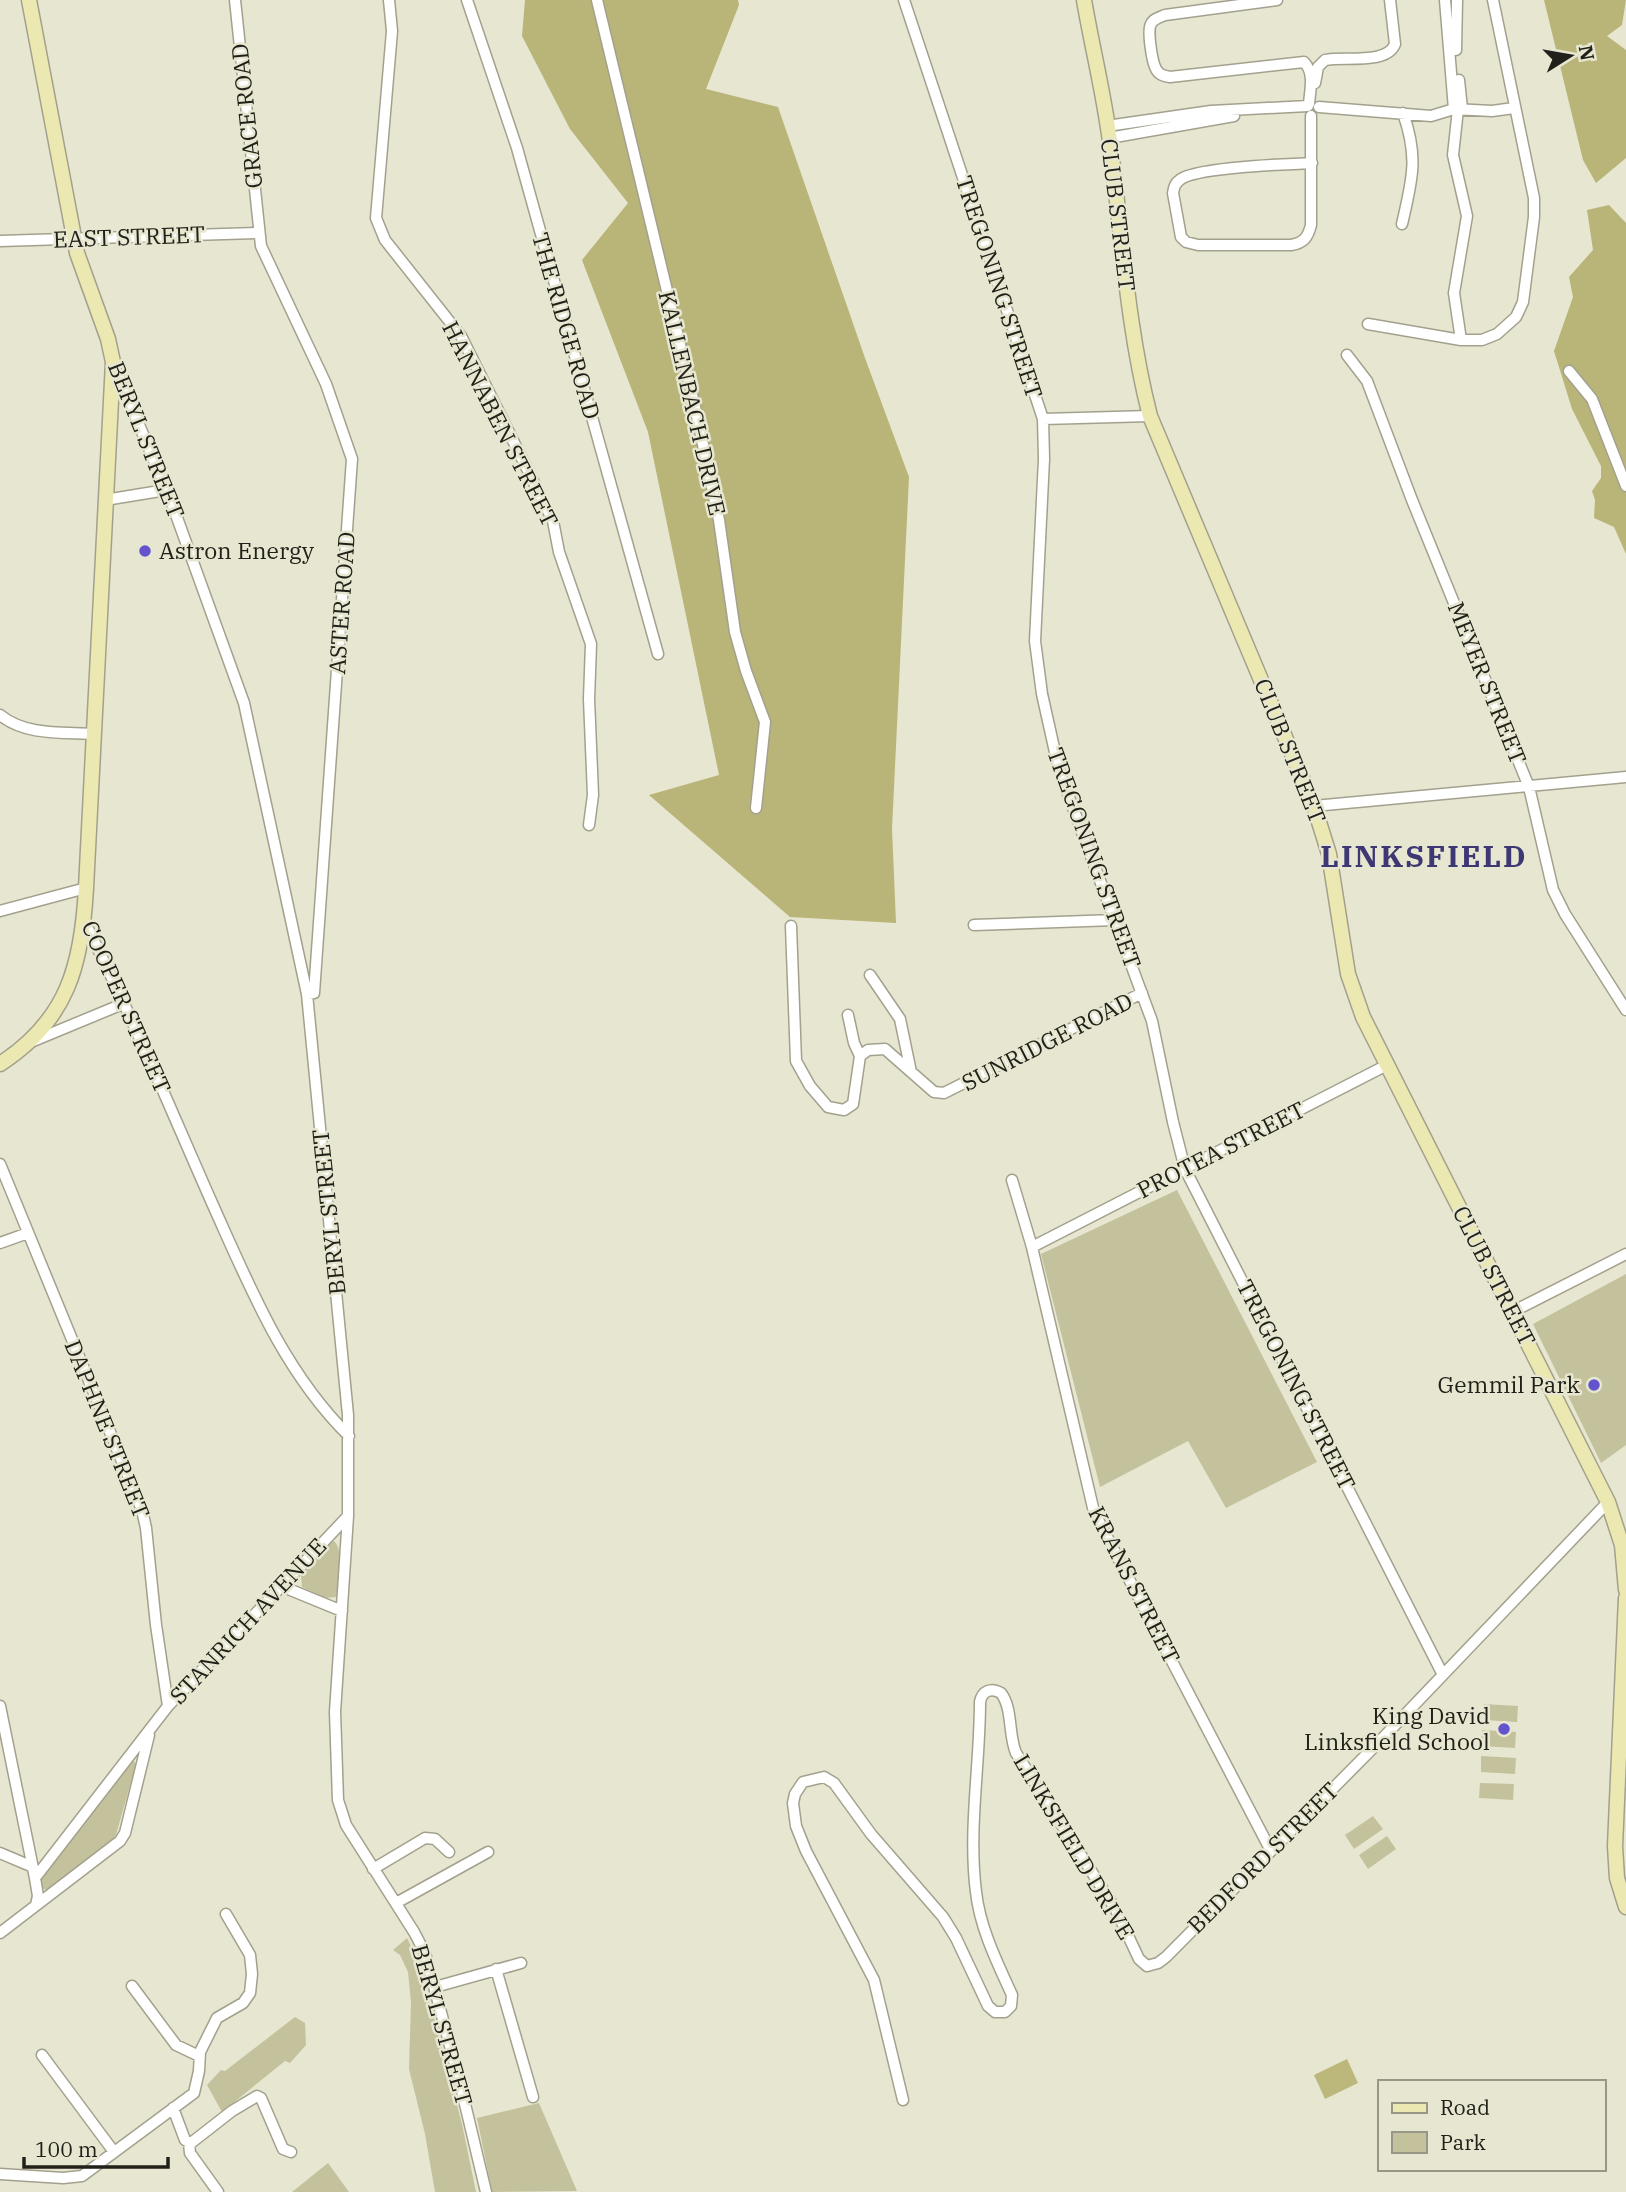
<svg xmlns="http://www.w3.org/2000/svg" width="1626" height="2192" viewBox="0 0 1626 2192" font-family="'IBM Plex Serif',serif">
<rect width="100%" height="100%" fill="#e7e6d0"/>
<path fill="#c4c29d" d="M 1177,1190 L 1317,1462 L 1226,1508 L 1188,1441 L 1100,1487 L 1041,1254 Z
M 1626,1274 L 1626,1445 L 1601,1463 L 1533,1324 Z
M 334,1541 C 345,1551 339,1584 336,1597 L 324,1598 L 302,1587 L 301,1575 L 326,1546 Z
M 1484,1704 L 1518,1706 L 1517,1722 L 1483,1720 Z
M 1482,1730 L 1516,1732 L 1515,1748 L 1481,1746 Z
M 1481,1756 L 1516,1758 L 1515,1774 L 1481,1772 Z
M 132,1759 L 136,1764 L 116,1835 L 111,1841 L 46,1890 L 41,1887 L 41,1880 L 45,1871 Z
M 1480,1783 L 1514,1784 L 1513,1800 L 1479,1798 Z
M 1373,1816 L 1383,1829 L 1354,1849 L 1345,1835 Z
M 1387,1836 L 1396,1849 L 1368,1869 L 1359,1855 Z
M 407,1938 L 420,1965 L 462,2124 L 476,2192 L 435,2192 L 425,2134 L 409,2069 L 411,2002 L 408,1972 L 400,1955 L 393,1950 Z
M 295,2017 L 305,2023 L 306,2045 L 290,2063 L 285,2061 L 222,2112 L 207,2085 L 221,2070 L 225,2071 Z
M 539,2103 L 577,2191 L 492,2192 L 477,2118 Z
M 328,2163 L 349,2192 L 292,2192 Z"/>
<path fill="#b9b478" d="M 525,0 L 738,0 L 739,5 L 706,89 L 778,107 L 865,358 L 909,477 L 892,829 L 896,923 L 790,917 L 649,795 L 719,775 L 648,432 L 582,260 L 628,203 L 570,129 L 522,36 Z
M 1544,0 L 1626,0 L 1622,25 L 1607,36 L 1626,50 L 1626,158 L 1596,183 L 1583,160 Z
M 1609,205 L 1626,223 L 1626,554 L 1614,527 L 1594,518 L 1595,500 L 1592,491 L 1601,478 L 1601,466 L 1572,409 L 1554,351 L 1573,297 L 1569,277 L 1593,250 L 1587,210 Z"/>
<path fill="#bcb77b" d="M 1347,2059 L 1358,2083 L 1325,2099 L 1314,2075 Z"/>
<g fill="none" stroke-linecap="round" stroke-linejoin="round">
<defs>
<path id="street" d="M 235,0 L 261,246 L 326,384 L 352,459 L 314,993 L 307,994
M 389,0 L 392,31 L 376,218 L 385,240 L 461,336 L 553,521 L 559,552 L 591,644 L 589,699 L 593,795 L 589,825
M 467,0 L 517,148 L 658,654
M 597,0 L 695,407 L 719,520 L 735,632 L 746,671 L 765,722 L 756,808
M 904,0 L 1043,419 L 1044,459 L 1035,641 L 1042,694 L 1059,770 L 1152,1021 L 1173,1122 L 1185,1169 L 1442,1673
M 1277,0 L 1165,15 C 1160,17 1153,19 1151,24 C 1147,30 1152,62 1156,69 C 1159,75 1164,76 1170,77 L 1304,62 C 1315,73 1310,90 1309,104
M 1445,0 L 1454,109
M 1456,50 L 1457,0
M 1459,80 L 1462,109
M 1315,83 L 1318,67 L 1325,60 C 1344,56 1387,65 1395,44 L 1390,0
M 1319,107 L 1431,116 L 1454,109 L 1492,111 L 1514,108
M 1458,109 L 1453,155 L 1467,216 L 1454,293 L 1461,340
M 1311,116 L 1311,225 C 1308,237 1304,243 1291,245 L 1198,245 L 1186,242 L 1181,237 L 1173,193 C 1174,187 1175,183 1181,179 C 1198,167 1287,164 1312,163
M 1107,126 L 1211,111 L 1308,106
M 1109,138 L 1234,116
M 1402,224 C 1412,180 1419,158 1403,113
M 0,241 L 258,233
M 1368,324 L 1461,340 L 1482,340 L 1497,334 L 1516,317 L 1523,302 L 1534,217 L 1534,198 L 1493,0
M 1347,355 L 1367,381 L 1412,500 L 1529,787 L 1553,890 L 1565,914 L 1626,1010
M 114,365 L 171,501 L 244,703 L 307,994 L 348,1415 L 348,1516 L 335,1712 L 338,1800 L 346,1825 L 414,1932 L 425,1953 L 460,2083 L 486,2192
M 1569,371 L 1592,399 L 1626,486
M 1043,419 L 1150,416
M 105,500 L 166,490
M 0,715 C 26,736 62,732 94,734
M 1314,806 L 1626,777
M 0,911 L 86,888
M 84,921 C 131,1013 170,1108 212,1203 C 249,1285 283,1371 349,1436
M 974,925 L 1115,920
M 791,926 L 796,1061 L 810,1086 L 828,1107 L 844,1110 L 853,1104 L 860,1056 L 868,1050 L 885,1049 L 934,1092 L 944,1093 L 1142,993
M 870,975 L 900,1019 L 911,1072
M 848,1015 L 854,1043 L 860,1056
M 31,1042 L 125,1003
M 0,1164 L 142,1510 L 146,1528 L 156,1625 L 168,1706
M 1012,1180 L 1032,1247
M 0,1243 L 28,1233
M 1512,1312 L 1626,1254
M 281,1586 L 342,1611
M 0,1706 L 35,1878 L 38,1896 L 36,1905
M 1270,1849 L 1094,1512 L 1032,1247 L 1387,1065
M 0,1853 L 33,1867
M 373,1869 L 425,1838 L 435,1839 L 449,1852
M 35,1878 L 168,1706 L 348,1516
M 396,1903 L 488,1852
M 0,1933 L 120,1841 L 125,1833 L 149,1735
M 496,1969 L 533,2097
M 132,1986 L 176,2045 L 199,2056
M 435,1987 L 521,1963
M 42,2055 L 114,2152
M 903,2100 L 874,1980 L 806,1851 L 796,1826 L 793,1803 L 795,1794 L 803,1782 L 824,1777 L 834,1783 L 871,1834 L 943,1917 L 956,1938 L 988,2006 L 995,2012 L 1005,2012 L 1011,2006 L 1012,1995 C 997,1962 980,1928 976,1892 C 968,1830 980,1765 980,1702 C 982,1691 991,1687 1001,1693 C 1013,1709 1008,1734 1016,1753 L 1116,1910 L 1139,1959 L 1147,1966 L 1158,1963 L 1166,1957 L 1376,1745 L 1608,1502
M 173,2108 L 185,2140 L 191,2143 L 232,2111 L 257,2096 L 261,2098 L 283,2149 L 291,2152
M 189,2143 L 190,2153 L 218,2192
M 0,2174 L 63,2178 L 82,2176 L 194,2093 L 199,2071 L 200,2052 L 217,2018 L 243,2003 L 250,1993 L 252,1974 L 250,1955 L 226,1914"/>
<path id="secondary" d="M 1084,0 C 1092,47 1104,94 1110,142 C 1122,233 1127,327 1150,416 L 1314,806 L 1329,854 L 1348,974 L 1363,1017 L 1608,1502 L 1622,1545 L 1626,1590
M 0,1064 C 68,1020 82,964 86,888 L 113,362 L 108,339 L 77,253 L 29,0
M 1626,1598 L 1615,1846 L 1617,1878 L 1626,1907"/>
</defs>
<use href="#street" stroke="#a3a18d" stroke-width="13"/>
<use href="#secondary" stroke="#a3a18d" stroke-width="17"/>
<use href="#street" stroke="#fff" stroke-width="10"/>
<use href="#secondary" stroke="#ece8b2" stroke-width="14"/>
</g>
<g fill="#6353cc" stroke="#e7e6d0" stroke-width="2.5">
<circle cx="145" cy="551" r="7"/>
<circle cx="1594" cy="1385" r="7"/>
<circle cx="1504" cy="1729" r="7"/>
</g>
<g text-anchor="middle" stroke-width="5" stroke-linejoin="round" paint-order="stroke">
<g font-size="23" fill="#212119" stroke="#e7e6d0">
<text transform="translate(247 116) rotate(-96)" y="8">GRACE ROAD</text>
<text transform="translate(1118 215) rotate(83)" y="8">CLUB STREET</text>
<text transform="translate(129 237) rotate(-2)" y="8">EAST STREET</text>
<text transform="translate(999 287) rotate(72)" y="8">TREGONING STREET</text>
<text transform="translate(566 326) rotate(74)" y="8">THE RIDGE ROAD</text>
<text transform="translate(692 403) rotate(77)" y="8">KALLENBACH DRIVE</text>
<text transform="translate(500 424) rotate(63)" y="8">HANNABEN STREET</text>
<text transform="translate(146 440) rotate(68)" y="8">BERYL STREET</text>
<text transform="translate(342 603) rotate(-86)" y="8">ASTER ROAD</text>
<text transform="translate(1487 683) rotate(68)" y="8">MEYER STREET</text>
<text transform="translate(1290 751) rotate(68)" y="8">CLUB STREET</text>
<text transform="translate(1094 858) rotate(70)" y="8">TREGONING STREET</text>
<text transform="translate(126 1007) rotate(66)" y="8">COOPER STREET</text>
<text transform="translate(1047 1042) rotate(-27)" y="8">SUNRIDGE ROAD</text>
<text transform="translate(1221 1150) rotate(-27)" y="8">PROTEA STREET</text>
<text transform="translate(329 1212) rotate(-96)" y="8">BERYL STREET</text>
<text transform="translate(1494 1276) rotate(63)" y="8">CLUB STREET</text>
<text transform="translate(1296 1385) rotate(63)" y="8">TREGONING STREET</text>
<text transform="translate(107 1429) rotate(68)" y="8">DAPHNE STREET</text>
<text transform="translate(1134 1585) rotate(63)" y="8">KRANS STREET</text>
<text transform="translate(248 1621) rotate(-47)" y="8">STANRICH AVENUE</text>
<text transform="translate(1074 1847) rotate(59)" y="8">LINKSFIELD DRIVE</text>
<text transform="translate(1263 1858) rotate(-45)" y="8">BEDFORD STREET</text>
<text transform="translate(442 2025) rotate(74)" y="8">BERYL STREET</text>
</g>
<g font-size="23" fill="#212119" stroke="#e7e6d0" text-anchor="end">
<text x="159" y="559" text-anchor="start">Astron Energy</text>
<text x="1580" y="1393">Gemmil Park</text>
<text x="1490" y="1724">King David<tspan x="1490" dy="26">Linksfield School</tspan></text>
</g>
<g font-size="30" font-weight="bold" letter-spacing="2" fill="#3d3874" stroke="#e7e6d0">
<text x="1424" y="867">LINKSFIELD</text>
</g>
</g>
<rect x="1378" y="2080" width="228" height="91" fill="#e7e6d0" stroke="#989787" stroke-width="2"/>
<rect x="1392" y="2103" width="35" height="10" fill="#ece8b2" stroke="#989787" stroke-width="2"/>
<text x="1440" y="2115" font-size="21" fill="#212119">Road</text>
<rect x="1392" y="2132" width="35" height="21" fill="#c4c29d" stroke="#989787" stroke-width="2"/>
<text x="1440" y="2150" font-size="21" fill="#212119">Park</text>
<g transform="translate(1570 56) rotate(79)" stroke="#e7e6d0" stroke-width="5" paint-order="stroke">
<path d="M0-5L12 26L0 18L-12 26Z" fill="#212119"/>
<text y="-10" font-size="19" font-weight="bold" text-anchor="middle" fill="#212119">N</text>
</g>
<path d="M24 2157v10h144v-10" fill="none" stroke="#212119" stroke-width="3.5"/>
<text x="35" y="2157" font-size="21" fill="#212119" stroke="#e7e6d0" stroke-width="5" paint-order="stroke">100 m</text>
</svg>
